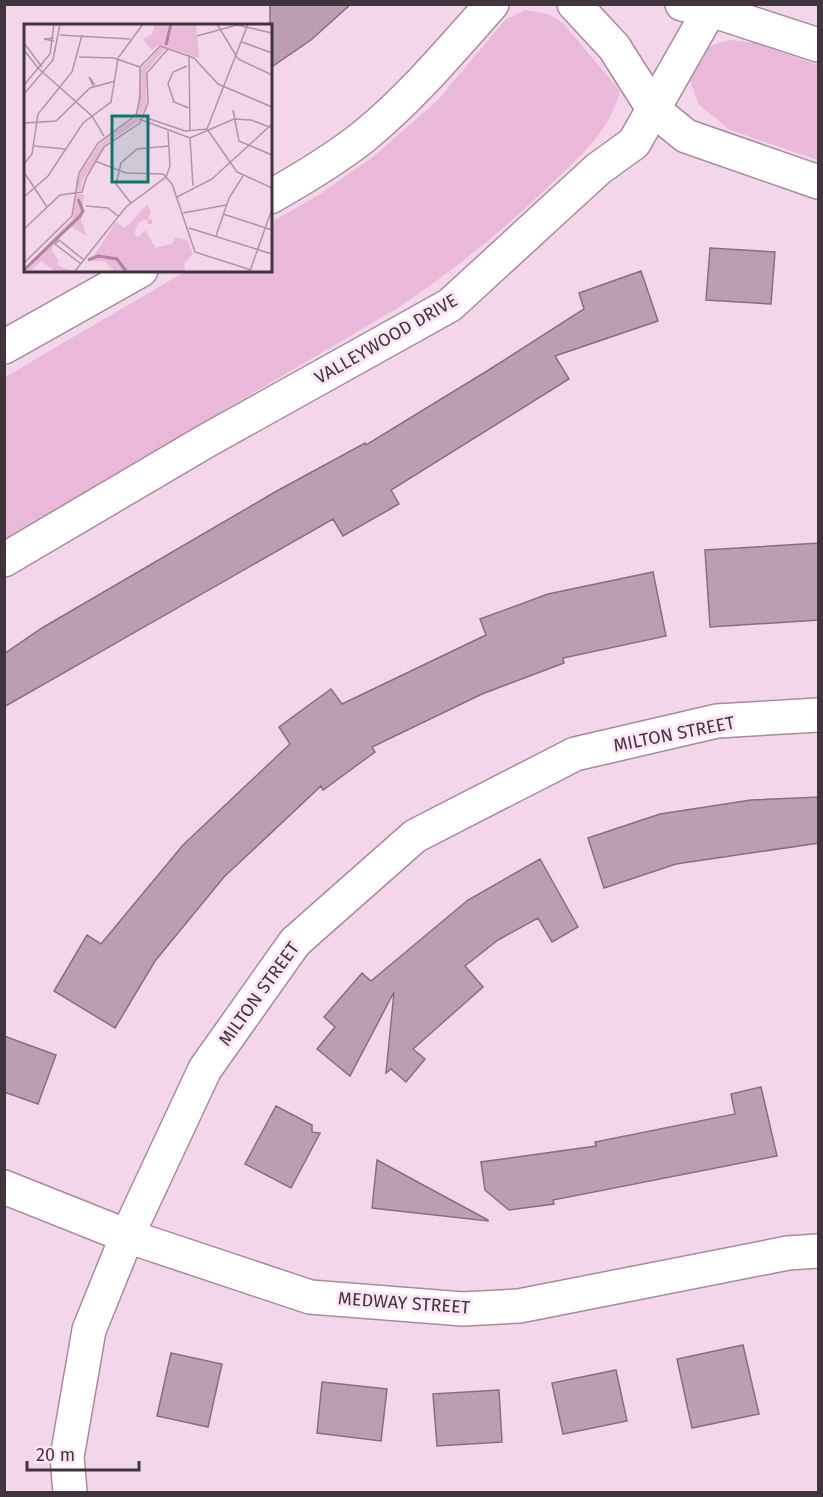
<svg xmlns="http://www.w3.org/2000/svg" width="823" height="1497" viewBox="0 0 823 1497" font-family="'Fira Sans',sans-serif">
<rect width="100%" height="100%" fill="#f4d6ea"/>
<path fill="#eab8d9" d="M 525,10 L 548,14 L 562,22 L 620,91 C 610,131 582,154 553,182 C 504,230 453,271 396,309 L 5,539 L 5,377 L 188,270 L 270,270 L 270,223 L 317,196 L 373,157 L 438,100 L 505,20 Z
M 730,40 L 755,43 L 818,65 L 818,160 L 730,130 L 699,105 L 690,81 L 710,46 Z"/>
<path fill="#bb9eb1" stroke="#896e80" stroke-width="1.5" d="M 270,4 L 351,4 L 311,40 L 270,68 Z
M 710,248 L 775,252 L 771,304 L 706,300 Z
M 641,271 L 658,321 L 555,356 L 569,379 L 391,490 L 399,504 L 343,536 L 333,519 L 4,707 L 4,654 L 42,628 L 275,492 L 365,443 L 366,445 L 487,371 L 584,309 L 579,293 Z
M 819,543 L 819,620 L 710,627 L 705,550 Z
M 653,572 L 666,636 L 563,658 L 564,663 L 482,694 L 372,747 L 375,752 L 323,790 L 321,786 L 224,877 L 155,961 L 115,1028 L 54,991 L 87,935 L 101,944 L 183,845 L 290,744 L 279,727 L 331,689 L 342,704 L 486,635 L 480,619 L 548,594 Z
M 819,797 L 819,843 L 676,864 L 604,888 L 588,838 L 660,814 L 751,800 Z
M 540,859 L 578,927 L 552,942 L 538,918 L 498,940 L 465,966 L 483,987 L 413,1049 L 425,1059 L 406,1082 L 391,1069 L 386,1073 L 394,992 L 350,1076 L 317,1049 L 335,1027 L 324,1017 L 362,973 L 371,981 L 468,900 Z
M 4,1036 L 56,1055 L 38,1104 L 4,1092 Z
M 761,1087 L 777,1156 L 553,1200 L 554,1204 L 509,1210 L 485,1190 L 481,1162 L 596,1146 L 595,1142 L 735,1114 L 731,1094 Z
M 276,1106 L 312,1125 L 312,1132 L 320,1133 L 291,1188 L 245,1164 Z
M 377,1160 L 488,1220 L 488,1221 L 372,1208 Z
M 743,1345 L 759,1414 L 692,1428 L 677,1359 Z
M 171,1353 L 222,1364 L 208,1427 L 157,1416 Z
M 616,1370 L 627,1421 L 563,1434 L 552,1383 Z
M 322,1382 L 387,1389 L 381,1441 L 317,1433 Z
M 499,1390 L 502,1442 L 437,1446 L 433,1394 Z"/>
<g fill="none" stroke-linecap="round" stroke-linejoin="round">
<defs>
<path id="street" d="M 574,4 L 614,47 L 654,110 L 686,136 L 818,182
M 682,4 L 711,10 L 818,45
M 270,197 C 302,179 334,160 363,137 C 411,98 451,50 492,4
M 4,347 L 141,270
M 4,560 L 206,441 L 450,305 L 598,169 L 634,143 L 713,4
M 4,1187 L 127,1236 L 310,1297 L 463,1309 L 519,1306 L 788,1253 L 818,1251
M 70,1492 L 67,1457 L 89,1330 L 127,1236 L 205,1069 L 295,942 L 415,836 L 575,754 L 717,721 L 818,715"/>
</defs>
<use href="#street" stroke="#a78b9d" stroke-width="36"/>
<use href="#street" stroke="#fff" stroke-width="33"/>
</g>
<g text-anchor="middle" stroke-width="6" stroke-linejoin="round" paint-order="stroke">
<g font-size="18" fill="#41353d" stroke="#fee5f5">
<text transform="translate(386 339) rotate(-30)" y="6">VALLEYWOOD DRIVE</text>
<text transform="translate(674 734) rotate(-11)" y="6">MILTON STREET</text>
<text transform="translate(259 994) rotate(-54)" y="6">MILTON STREET</text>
<text transform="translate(404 1303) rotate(4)" y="6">MEDWAY STREET</text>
</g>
</g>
<g transform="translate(24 24)">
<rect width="248" height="248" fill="#f4d6ea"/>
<path d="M 131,0 L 172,0 L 175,34 L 134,21 L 128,26 L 119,15 L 128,10 ZM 136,23 L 141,25 L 123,46 L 122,83 L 116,91 L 113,90 L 116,46 ZM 113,93 L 115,97 L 85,118 L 59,155 L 57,166 L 52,166 L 52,156 L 78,116 ZM 52,170 L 60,170 L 57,196 L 63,212 L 48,203 L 30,218 L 28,227 L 35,237 L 33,241 L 48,247 L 31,247 L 17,237 L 7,247 L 0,245 L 49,194 ZM 123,181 L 127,187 L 124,195 L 128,195 L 128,200 L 124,200 L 123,195 L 114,199 L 110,210 L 114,213 L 121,206 L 133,226 L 133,223 L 148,220 L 151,213 L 163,216 L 169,230 L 160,240 L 161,247 L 90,247 L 81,237 L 66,237 L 92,198 L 101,204 Z" fill="#eab8d9"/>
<path fill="none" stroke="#b282a3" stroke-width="3" d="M 142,21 L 147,0M 64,236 L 74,232 L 93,235 L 102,247M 0,246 L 56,192 L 59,187 L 54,175"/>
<path fill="none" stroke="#ac96a5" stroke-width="1.5" d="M 193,0 L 214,35 L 248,51M 36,11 L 106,15M 173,12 L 213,1 L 248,9M 30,17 L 20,15 L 30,14M 218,18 L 248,29M 0,19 L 18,43M 0,26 L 14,44 L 68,92 L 80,112M 165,31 L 166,107M 55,33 L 90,34 L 116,43M 163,42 L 149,48 L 144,60 L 150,78 L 165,84M 0,61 L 26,30 L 30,0M 69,62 L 65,53 L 71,61M 0,70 L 29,36 L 36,0M 209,86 L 215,117 L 248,131M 117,92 L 161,107 L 183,105M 115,95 L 166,114 L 210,95 L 227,96 L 248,104M 0,99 L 32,97 L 66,64 L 91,57M 183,105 L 224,0M 183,105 L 213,148 L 248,164M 166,114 L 169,162M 10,122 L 41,125M 71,137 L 102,149 L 139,150 L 148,160 L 171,228 L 227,246M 0,140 L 8,130 L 14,90 L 48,48 L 58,11M 0,148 L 23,183M 0,173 L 24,152 L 59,99 L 87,78 L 94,34 L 119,0M 153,173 L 188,155 L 248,100M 107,179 L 92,160 L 97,139 L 113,125 L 145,122M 62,182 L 84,184 L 94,192M 159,189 L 202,181M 199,190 L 248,206M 165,204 L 248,230M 0,205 L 36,171 L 58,168 L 62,154 L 80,123 L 116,99 L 124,79 L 123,49 L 144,25M 192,212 L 205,174 L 219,152M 0,239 L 48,192 L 55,149 L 74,119 L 112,91 L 116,75 L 116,43 L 136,22 L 170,34 L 194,60 L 248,83M 57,240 L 31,220 L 35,216 L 60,236M 51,247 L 102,183 L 142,153 L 146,142 L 144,107M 226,247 L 248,185"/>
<path fill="#0f766e" fill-opacity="0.15" stroke="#0f766e" stroke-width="3" d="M 88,92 L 124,92 L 124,158 L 88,158 Z"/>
<rect width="248" height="248" fill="none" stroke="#41353d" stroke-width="3"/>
</g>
<rect width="823" height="1497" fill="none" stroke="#41353d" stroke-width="12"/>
<path d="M27 1461v9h112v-9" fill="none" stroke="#41353d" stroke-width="3"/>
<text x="36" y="1461" font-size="18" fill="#41353d" stroke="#fee5f5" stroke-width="4.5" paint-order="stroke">20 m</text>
</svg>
